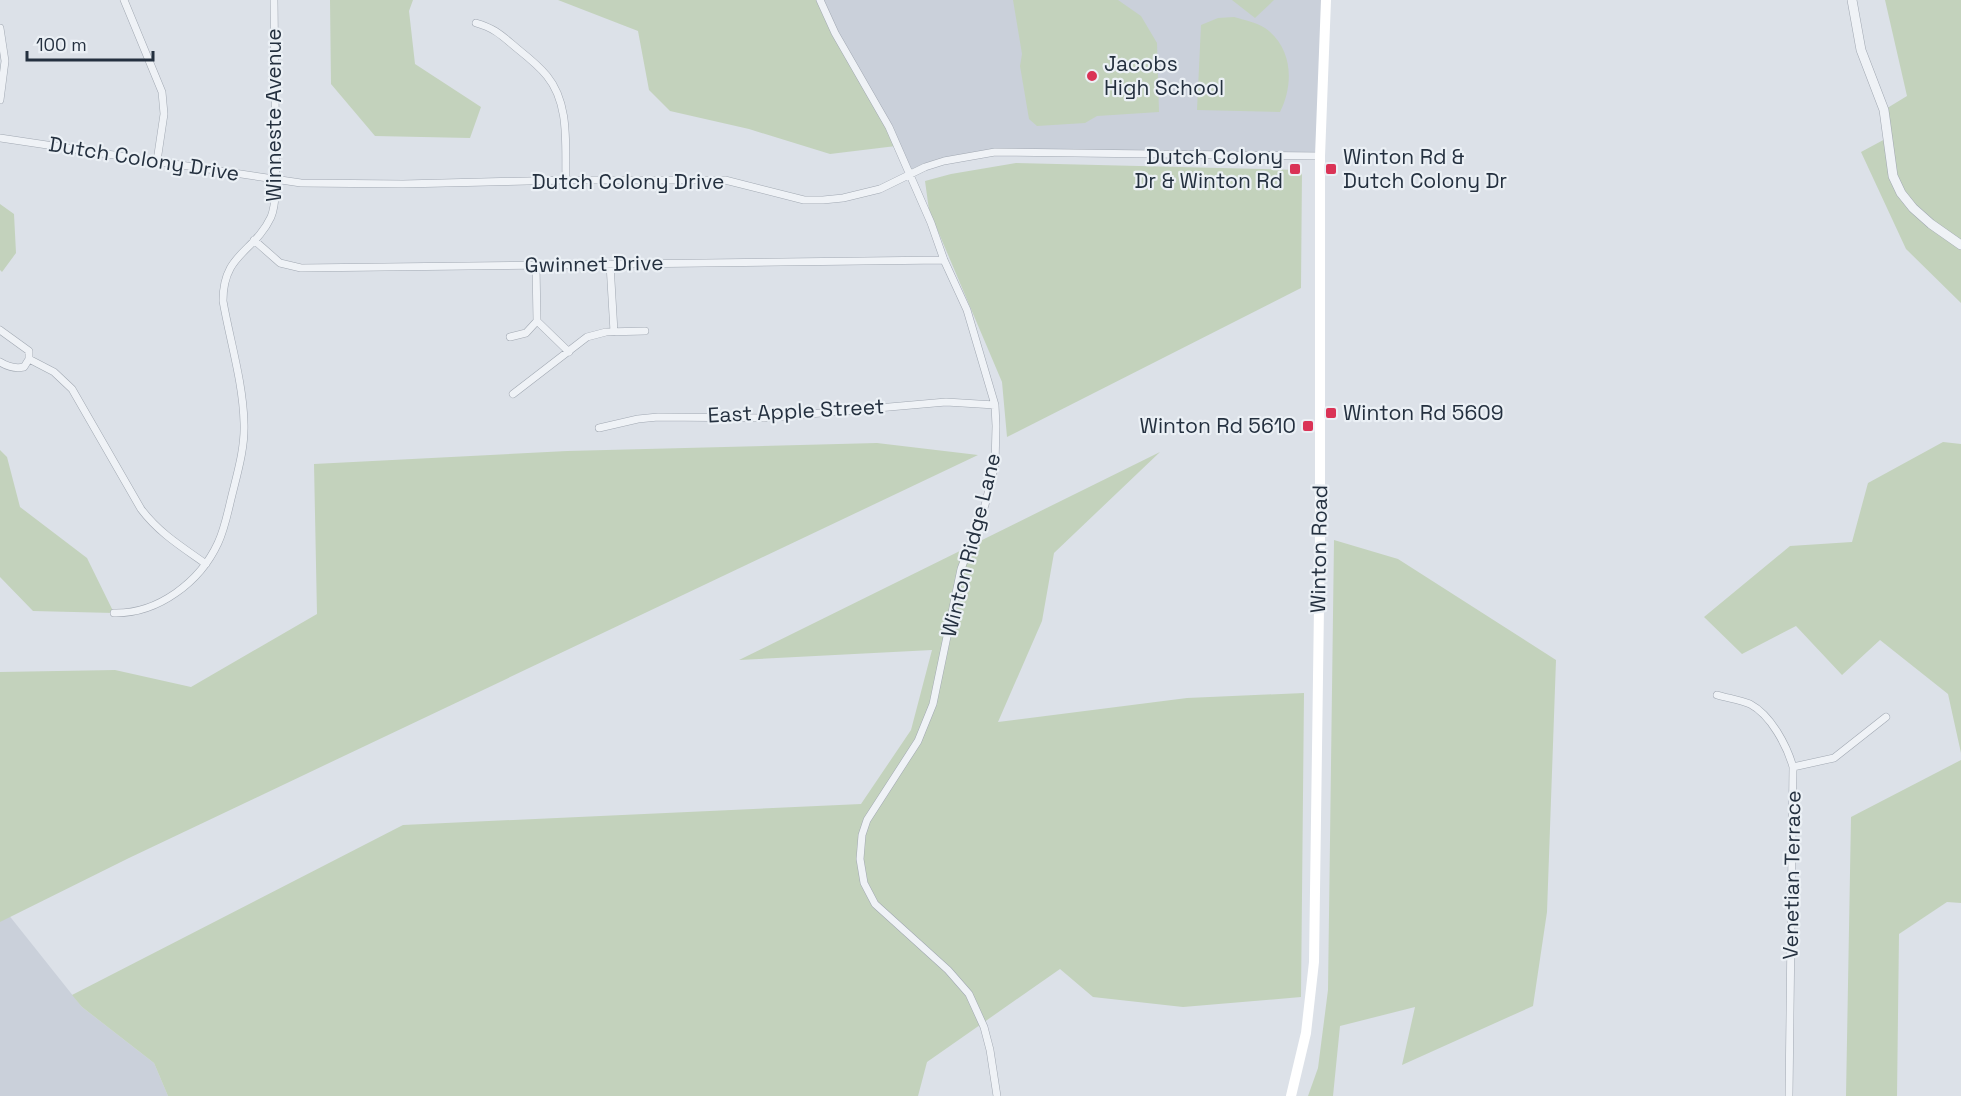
<svg xmlns="http://www.w3.org/2000/svg" width="1961" height="1096" viewBox="0 0 1961 1096" font-family="'Space Grotesk',sans-serif">
<rect width="100%" height="100%" fill="#dce1e8"/>
<path fill="#cad0da" d="M 820,0 L 1326,0 L 1320,156 L 1023,151 L 967,156 L 909,175 Z
M 0,904 L 82,1007 L 154,1063 L 168,1096 L 0,1096 Z"/>
<path fill="#c3d2bc" d="M 330,0 L 413,0 L 409,11 L 415,64 L 481,107 L 470,138 L 375,136 L 331,84 Z
M 558,0 L 820,0 L 896,146 L 830,154 L 749,129 L 670,111 L 649,90 L 638,31 Z
M 1013,0 L 1118,0 L 1141,16 L 1157,43 L 1159,112 L 1097,116 L 1085,123 L 1037,126 L 1029,119 L 1020,66 L 1022,54 Z
M 1232,0 L 1274,0 L 1255,18 Z
M 1885,0 L 1961,0 L 1961,303 L 1906,249 L 1861,152 L 1887,138 L 1884,110 L 1907,96 Z
M 1234,17 C 1244,20 1256,22 1265,28 C 1293,48 1294,84 1280,112 L 1197,110 L 1201,25 L 1218,18 Z
M 1016,163 L 1302,170 L 1301,288 L 1007,437 L 1002,382 L 929,210 L 925,181 L 951,174 Z
M 0,204 L 14,214 L 16,253 L 2,272 L 0,270 Z
M 1943,442 L 1961,444 L 1961,753 L 1948,694 L 1880,640 L 1842,675 L 1796,626 L 1742,654 L 1704,617 L 1790,546 L 1852,542 L 1868,483 Z
M 877,443 L 978,455 L 129,858 L 0,922 L 0,672 L 115,670 L 191,687 L 317,614 L 314,464 L 567,451 Z
M 0,450 L 7,457 L 20,507 L 87,558 L 114,613 L 33,611 L 0,577 Z
M 1160,452 L 1054,553 L 1042,621 L 998,722 L 1187,698 L 1304,693 L 1301,997 L 1183,1007 L 1093,997 L 1060,969 L 927,1062 L 918,1096 L 168,1096 L 154,1063 L 82,1007 L 72,995 L 403,825 L 861,804 L 911,730 L 932,650 L 739,660 Z
M 1334,540 L 1398,559 L 1556,660 L 1547,912 L 1533,1006 L 1402,1065 L 1415,1007 L 1340,1026 L 1333,1096 L 1308,1096 L 1318,1068 L 1328,990 Z
M 1961,760 L 1961,903 L 1947,902 L 1899,934 L 1897,1096 L 1846,1096 L 1851,817 Z"/>
<g fill="none" stroke-linecap="round" stroke-linejoin="round">
<defs>
<path id="minor" d="M 124,0 L 162,92 L 164,114 L 157,161
M 820,0 L 835,33 L 889,127 L 931,223 L 944,260 L 967,310 L 995,405 L 996,426 L 995,465 L 985,505 L 961,569 L 933,704 L 918,741 L 867,820 L 862,835 L 860,859 L 864,883 L 875,904 L 948,970 L 969,994 L 984,1027 L 990,1050 L 997,1096
M 476,23 C 497,29 503,37 519,50 C 529,58 539,66 547,76 C 570,104 565,145 566,180
M 0,28 L 5,61 L 0,100
M 0,138 L 301,183 L 403,184 L 566,180 L 725,180 L 804,200 L 823,200 L 843,198 L 880,189 L 925,167 L 944,161 L 995,152 L 1320,156
M 254,240 L 280,263 L 301,268 L 944,260
M 610,264 L 614,332
M 537,321 L 569,352
M 0,330 L 29,351 L 29,359 L 24,367 C 15,369 8,367 0,362
M 510,337 L 526,333 L 537,321 L 536,265
M 29,359 L 54,372 L 72,389 L 141,509 C 159,533 182,547 206,564
M 513,394 L 587,337 L 606,332 L 645,331
M 599,428 L 638,419 L 658,417 L 764,418 L 946,402 L 995,405
M 114,613 C 158,614 200,582 218,543 C 225,528 228,511 232,495 C 238,471 245,447 244,423 C 243,382 230,341 223,301 C 223,253 254,253 271,217 C 276,205 275,192 276,180 L 274,0
M 1717,695 C 1727,698 1740,700 1750,704 C 1771,715 1787,746 1793,767 L 1789,1096
M 1793,767 L 1834,758 L 1886,717"/>
<path id="tertiary" d="M 1852,0 L 1861,50 L 1884,110 L 1893,176 L 1901,193 L 1913,208 L 1931,224 L 1961,245"/>
</defs>
<use href="#minor" stroke="#a1a8b2" stroke-width="8"/>
<use href="#tertiary" stroke="#a1a8b2" stroke-width="10"/>
<use href="#minor" stroke="#eff2f6" stroke-width="7"/>
<use href="#tertiary" stroke="#eff2f6" stroke-width="9"/>
<path stroke="#fff" stroke-width="10" d="M 1291,1096 L 1306,1033 L 1314,962 L 1320,535 L 1320,156 L 1326,0"/>
</g>
<g fill="#da3356" stroke="#ebf0f5" stroke-width="2">
<circle cx="1092" cy="76" r="6"/>
<rect x="1289" y="163" width="12" height="12" rx="3"/>
<rect x="1325" y="163" width="12" height="12" rx="3"/>
<rect x="1325" y="407" width="12" height="12" rx="3"/>
<rect x="1302" y="420" width="12" height="12" rx="3"/>
</g>
<g text-anchor="middle" stroke-width="4.5" stroke-linejoin="round" paint-order="stroke">
<g font-size="21" fill="#24303f" stroke="#ebf0f5" text-anchor="start">
<text x="1104" y="71">Jacobs<tspan x="1104" dy="24">High School</tspan></text>
<text x="1283" y="164" text-anchor="end">Dutch Colony<tspan x="1283" dy="24">Dr &amp; Winton Rd</tspan></text>
<text x="1343" y="164">Winton Rd &amp;<tspan x="1343" dy="24">Dutch Colony Dr</tspan></text>
<text x="1343" y="420">Winton Rd 5609</text>
<text x="1296" y="433" text-anchor="end">Winton Rd 5610</text>
</g>
<g font-size="21" fill="#24303f" stroke="#ebf0f5">
<text transform="translate(274 115) rotate(-90)" y="7">Winneste Avenue</text>
<text transform="translate(144 159) rotate(9)" y="7">Dutch Colony Drive</text>
<text x="628" y="189">Dutch Colony Drive</text>
<text transform="translate(594 264) rotate(-1)" y="7">Gwinnet Drive</text>
<text transform="translate(796 411) rotate(-3)" y="7">East Apple Street</text>
<text transform="translate(971 545) rotate(-76)" y="7">Winton Ridge Lane</text>
<text transform="translate(1319 549) rotate(-89)" y="7">Winton Road</text>
<text transform="translate(1792 875) rotate(-89)" y="7">Venetian Terrace</text>
</g>
</g>
<path d="M27 51v9h126v-9" fill="none" stroke="#24303f" stroke-width="3"/>
<text x="36" y="51" font-size="18" fill="#24303f" stroke="#ebf0f5" stroke-width="4.5" paint-order="stroke">100 m</text>
</svg>
